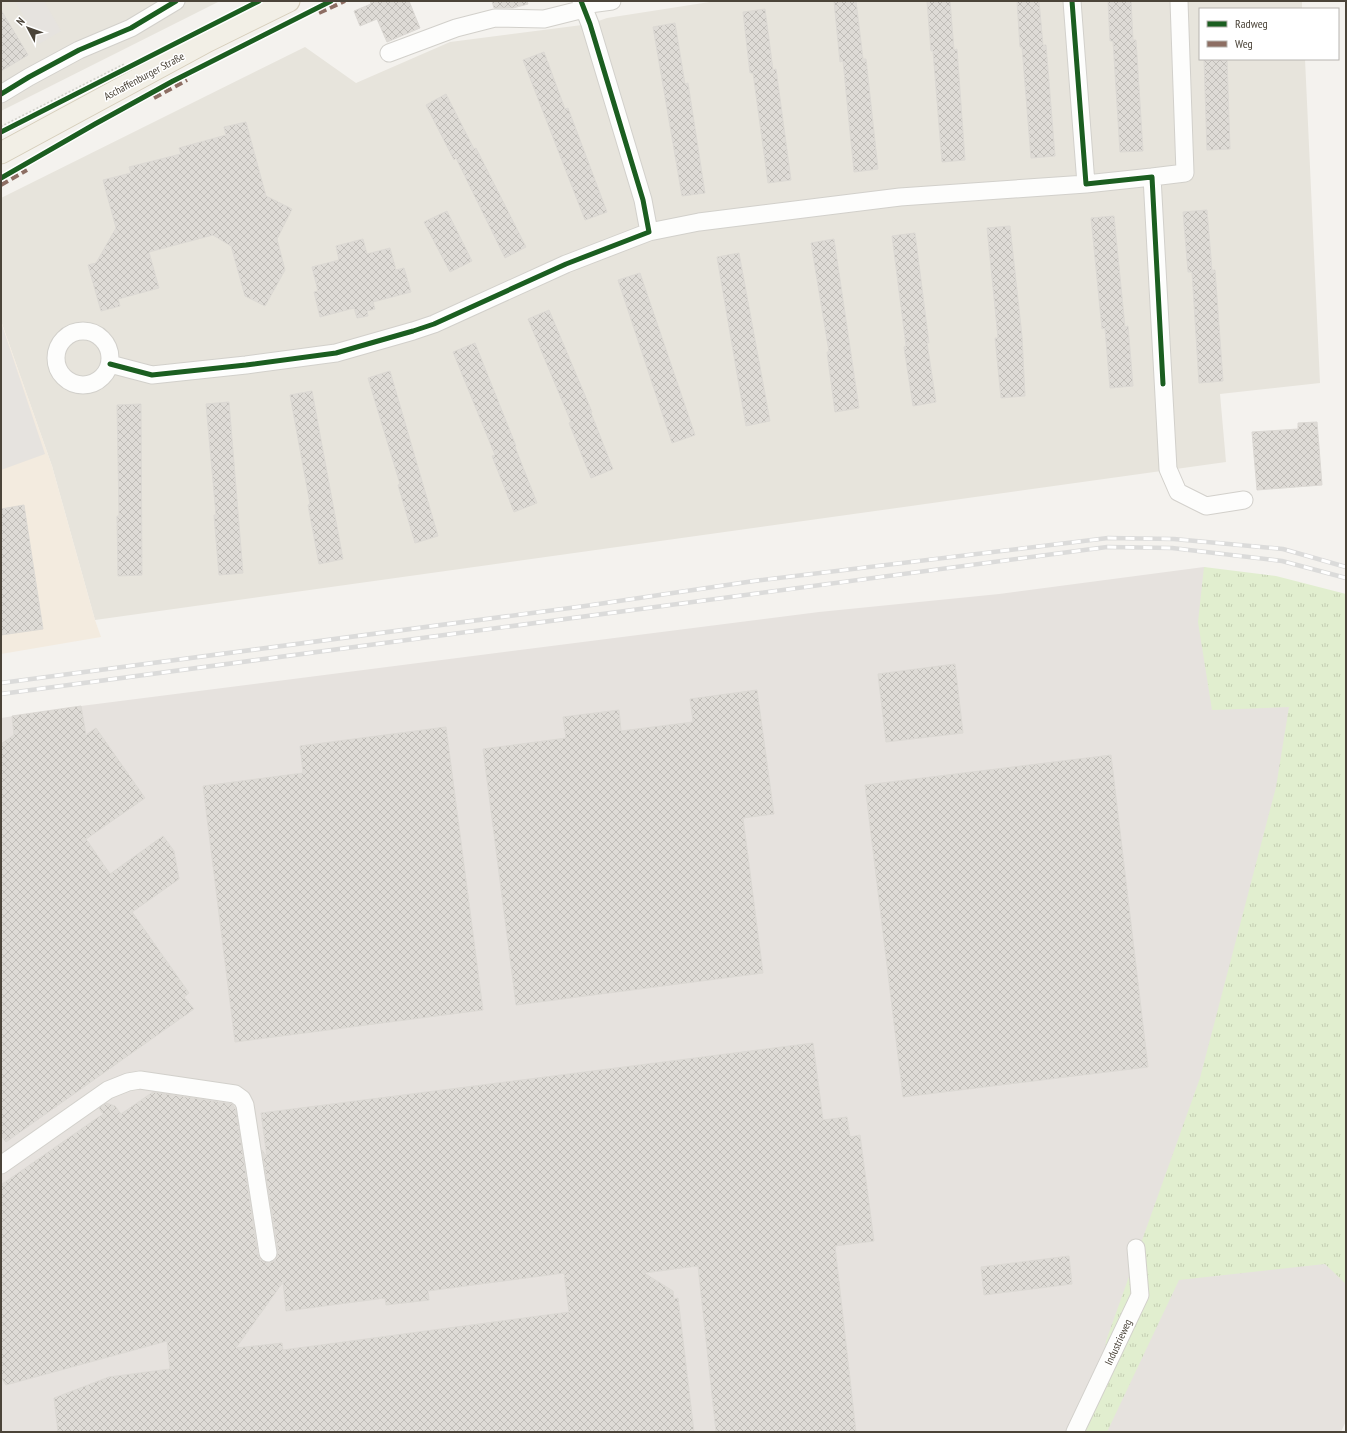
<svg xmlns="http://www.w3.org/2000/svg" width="1347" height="1433" viewBox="0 0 1347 1433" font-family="'PT Sans Narrow',sans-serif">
<defs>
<pattern id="grass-tufts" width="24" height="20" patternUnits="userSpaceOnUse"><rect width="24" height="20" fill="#e1eecf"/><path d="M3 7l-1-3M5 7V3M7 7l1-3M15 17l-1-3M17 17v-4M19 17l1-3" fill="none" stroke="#c3cdb2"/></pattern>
<pattern id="building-cross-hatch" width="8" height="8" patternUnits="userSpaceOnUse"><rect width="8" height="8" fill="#dedbd6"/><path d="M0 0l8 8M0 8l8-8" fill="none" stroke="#c0bdb8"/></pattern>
</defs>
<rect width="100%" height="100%" fill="#f4f2ee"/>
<path fill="#e7e4dc" d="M 1,1 L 220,1 L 1,111 Z
M 716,1 L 1302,1 L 1302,9 L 1200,9 L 1200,59 L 1305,59 L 1320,383 L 1220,394 L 1226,462 L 95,620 L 52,466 L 1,321 L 1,198 L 305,47 L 356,83 L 450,42 L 590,24 L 607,18 Z"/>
<path fill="#f3ebdf" d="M 1,321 L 52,466 L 95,620 L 101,637 L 1,654 Z"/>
<path fill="#e6e2de" d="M 1204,567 L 1346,620 L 1346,1421 L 1341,1432 L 1,1432 L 1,718 L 81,706 L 819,612 L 999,594 Z"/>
<path fill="url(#grass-tufts)" d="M 1204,567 L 1276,576 L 1346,594 L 1346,1284 L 1325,1264 L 1179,1280 L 1107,1432 L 1084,1432 L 1102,1376 L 1106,1341 L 1200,1078 L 1276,787 L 1289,707 L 1212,710 L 1198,622 Z"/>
<path fill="#e6e3df" d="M 15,1 L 44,1 L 61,31 L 39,44 Z
M 2,325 L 45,454 L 1,470 L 1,326 Z"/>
<path fill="url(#building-cross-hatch)" stroke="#dcd9d4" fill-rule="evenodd" d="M 370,1 L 409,1 L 420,28 L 387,42 L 377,19 L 360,26 L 354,11 L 371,4 Z
M 492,1 L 527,1 L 528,4 L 513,8 L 494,8 Z
M 834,1 L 856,1 L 863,59 L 866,59 L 878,169 L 854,172 L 843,61 L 840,62 Z
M 927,1 L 950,1 L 954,50 L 957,49 L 965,160 L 942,162 L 933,51 L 931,51 Z
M 1017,1 L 1039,1 L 1043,45 L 1046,45 L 1055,156 L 1031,158 L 1022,47 L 1020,47 Z
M 1108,1 L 1131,1 L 1133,40 L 1136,40 L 1143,151 L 1120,152 L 1113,41 L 1110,41 Z
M 765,9 L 773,70 L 776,69 L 791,180 L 768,183 L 753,73 L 750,73 L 743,12 Z
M 1,10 L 28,55 L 1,71 Z
M 675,23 L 685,84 L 688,83 L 705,193 L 682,196 L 653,27 Z
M 544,52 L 565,109 L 568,108 L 607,212 L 585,220 L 523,60 Z
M 1204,59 L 1227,59 L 1230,149 L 1207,150 Z
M 446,94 L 474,149 L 476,148 L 526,247 L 505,258 L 456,158 L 454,160 L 426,105 Z
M 246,122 L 266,196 L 292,209 L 277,239 L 285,270 L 265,306 L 245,296 L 231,246 L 213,235 L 149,252 L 159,288 L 118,299 L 120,306 L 101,311 L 88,265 L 96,263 L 116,228 L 103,180 L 131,173 L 129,167 L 181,154 L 179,148 L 226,135 L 224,127 Z
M 1207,210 L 1212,270 L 1215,270 L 1223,381 L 1199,383 L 1192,272 L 1188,272 L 1183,212 Z
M 447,211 L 472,261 L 450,272 L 424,222 Z
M 1114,216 L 1125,327 L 1128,326 L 1133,386 L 1110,388 L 1105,328 L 1102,329 L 1091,218 Z
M 1010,226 L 1022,336 L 1025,396 L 1001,398 L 995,338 L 998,338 L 987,228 Z
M 915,233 L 929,343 L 927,343 L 936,402 L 913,406 L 904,347 L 906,346 L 892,236 Z
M 363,239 L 367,254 L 390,248 L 396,270 L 404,268 L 411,292 L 373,302 L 375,309 L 367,311 L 368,316 L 357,318 L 354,308 L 320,317 L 314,292 L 318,291 L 312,267 L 339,260 L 336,246 Z
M 834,239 L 859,408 L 835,412 L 827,352 L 829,352 L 811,243 Z
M 739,253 L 770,421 L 746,426 L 717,257 Z
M 640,273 L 695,435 L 672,443 L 618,280 Z
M 549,310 L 592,412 L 591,413 L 613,469 L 591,478 L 569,423 L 571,422 L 528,319 Z
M 475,343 L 516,446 L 515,447 L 537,503 L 514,512 L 492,456 L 495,455 L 453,352 Z
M 390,371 L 438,536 L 415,543 L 398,485 L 400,484 L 368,378 Z
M 312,391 L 343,559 L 319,564 L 308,505 L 310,504 L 290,395 Z
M 229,402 L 243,573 L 219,575 L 214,515 L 216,515 L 206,404 Z
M 141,404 L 142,575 L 118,576 L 117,516 L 119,516 L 117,405 Z
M 1317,422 L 1322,485 L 1257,490 L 1252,432 L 1298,429 L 1298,423 Z
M 24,505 L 43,629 L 1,635 L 1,509 Z
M 955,664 L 963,733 L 886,742 L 878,674 Z
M 757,690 L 774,814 L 743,818 L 763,973 L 516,1005 L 483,749 L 566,738 L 563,717 L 619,710 L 621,731 L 693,722 L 690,699 Z
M 81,706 L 86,735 L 96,728 L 145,798 L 86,839 L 110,874 L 163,836 L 174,851 L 179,879 L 132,912 L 189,993 L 184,997 L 194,1009 L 6,1142 L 1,1136 L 1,744 L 14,735 L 12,716 Z
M 446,727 L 483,1010 L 235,1042 L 203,786 L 303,773 L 300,746 Z
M 1111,755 L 1148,1067 L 903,1097 L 865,785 Z
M 813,1043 L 823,1120 L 847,1117 L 850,1137 L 860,1135 L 874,1241 L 835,1246 L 856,1432 L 716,1432 L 698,1266 L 644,1273 L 673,1291 L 674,1299 L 678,1298 L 694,1432 L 58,1432 L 54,1398 L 109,1377 L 170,1369 L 167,1341 L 6,1385 L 1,1377 L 1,1185 L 103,1114 L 99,1108 L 106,1103 L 115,1106 L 121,1114 L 153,1092 L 232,1104 L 236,1110 L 258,1255 L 260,1260 L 269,1263 L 275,1261 L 278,1251 L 262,1150 L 267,1157 L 261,1113 ZM 564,1273 L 569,1312 L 283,1350 L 282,1343 L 236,1348 L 283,1282 L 286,1311 L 385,1298 L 386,1305 L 429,1300 L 428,1291 Z
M 1069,1256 L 1072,1284 L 984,1295 L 981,1267 Z"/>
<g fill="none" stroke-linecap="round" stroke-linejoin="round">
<defs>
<path id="minor" d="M 1072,1 L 1086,184 L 1152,177 L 1168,469 L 1178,492 L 1206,506 L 1244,500
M 582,5 L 612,1
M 389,53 L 456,28 L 495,18 L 544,19 L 584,9
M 1,94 L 29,77 L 79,50 L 131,28 L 176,1
M 1152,177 L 1185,173 L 1179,1
M 649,232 L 699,222 L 900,197 L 1086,184
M56 358a27 27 0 1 1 54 0a27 27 0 1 1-54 0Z
M 110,364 L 152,375 L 246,365 L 336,353 L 413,331 L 434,324 L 566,264 L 649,232 L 643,200 L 590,24 L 581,1
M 1,1165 L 108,1090 L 128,1082 L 140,1080 L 235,1094 L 242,1099 L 245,1105 L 268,1253
M 1075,1432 L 1140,1295 L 1136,1248"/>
<path id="major" d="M 1,153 L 208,41 L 289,1"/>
</defs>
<use href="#minor" stroke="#d2d0cb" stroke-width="19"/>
<use href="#major" stroke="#d6cebb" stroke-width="23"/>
<path stroke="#d3d2cc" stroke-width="2.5" stroke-dasharray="2 2" stroke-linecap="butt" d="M 1,127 L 125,64"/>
<use href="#minor" stroke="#fdfdfc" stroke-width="17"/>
<use href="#major" stroke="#f2efe6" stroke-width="21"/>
<defs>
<path id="rail" d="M 1,683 L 585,606 L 754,581 L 1108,538 L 1174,539 L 1283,549 L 1346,567
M 1,694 L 1107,547 L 1172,548 L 1282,561 L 1346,578"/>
</defs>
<use href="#rail" stroke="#dbdbda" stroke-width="4.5"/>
<use href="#rail" stroke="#fff" stroke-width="3" stroke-dasharray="9" stroke-linecap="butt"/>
<path stroke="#8d6e63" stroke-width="4" stroke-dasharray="8 4" stroke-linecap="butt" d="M 319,13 L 345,1
M 154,98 L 187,80
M 1,185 L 27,170"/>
<defs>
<path id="cycleway" d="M 1072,1 L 1086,184 L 1152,177 L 1163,384
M 1,94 L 29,77 L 79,50 L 131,28 L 176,1
M 1,132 L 259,1
M 1,178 L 95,124 L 173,81 L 331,1
M 110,364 L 152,375 L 246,365 L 336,353 L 413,331 L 434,324 L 566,264 L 649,232 L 643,200 L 590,24 L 581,1"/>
</defs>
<use href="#cycleway" stroke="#fff" stroke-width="8"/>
<use href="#cycleway" stroke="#1b5e20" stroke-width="5"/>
</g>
<g text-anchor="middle" stroke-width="3" stroke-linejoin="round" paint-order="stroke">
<g font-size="11" fill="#4b4439" stroke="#fff">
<text transform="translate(144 76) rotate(-28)" y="4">Aschaffenburger Straße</text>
<text transform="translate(1118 1342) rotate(-65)" y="4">Industrieweg</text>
</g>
</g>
<rect width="1347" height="1433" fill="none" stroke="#4b4439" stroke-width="4"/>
<rect x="1199" y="8" width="140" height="52" fill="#ffffff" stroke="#b7b4b0"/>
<rect x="1207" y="21" width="20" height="6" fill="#1b5e20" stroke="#b7b4b0"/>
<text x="1235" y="28" font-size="12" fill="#4b4439">Radweg</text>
<rect x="1207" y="41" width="20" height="6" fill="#8d6e63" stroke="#b7b4b0"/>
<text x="1235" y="48" font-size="12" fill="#4b4439">Weg</text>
<g transform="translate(28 28) rotate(311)" stroke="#ffffff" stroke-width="3" paint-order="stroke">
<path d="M0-3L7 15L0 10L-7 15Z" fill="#4b4439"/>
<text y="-6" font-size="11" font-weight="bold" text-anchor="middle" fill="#4b4439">N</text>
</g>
</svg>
